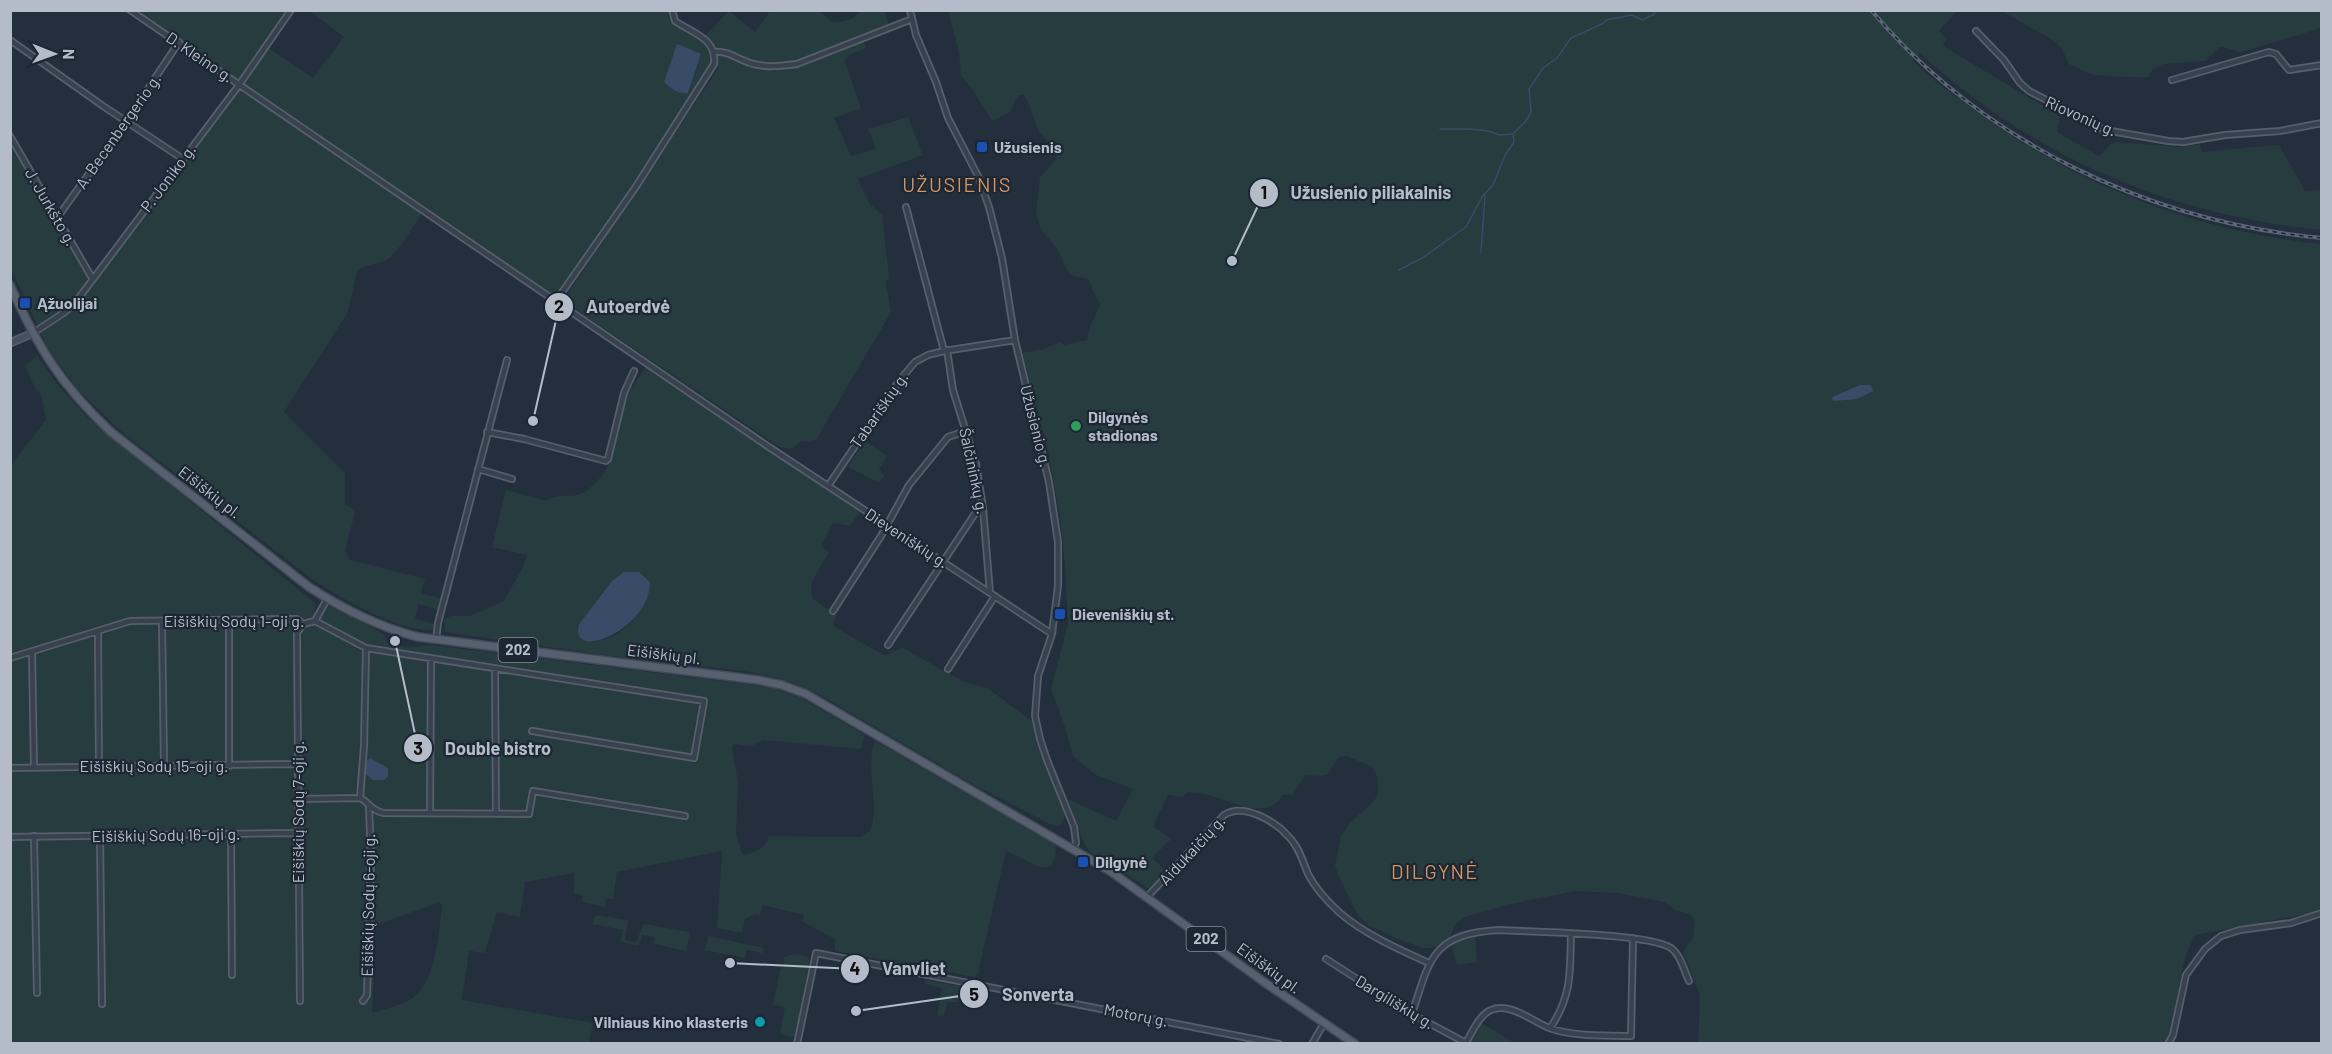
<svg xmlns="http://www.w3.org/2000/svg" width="2332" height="1054" viewBox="0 0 2332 1054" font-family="Barlow,sans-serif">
<rect width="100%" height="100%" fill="#242f3e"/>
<path fill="#263c3f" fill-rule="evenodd" d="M 137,11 L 289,11 L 266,46 L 313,78 L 344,37 L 310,11 L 668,11 L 667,16 C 684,32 720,39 710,68 L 639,177 L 560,291 L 552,294 L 426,208 C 414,223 400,253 384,261 C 375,266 364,263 357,271 L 348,312 L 284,412 L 345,473 L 345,504 L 352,508 L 355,513 L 345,550 L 350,560 L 425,579 L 421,593 L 442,599 L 440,610 L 418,604 L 415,619 L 435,624 L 432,630 C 399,632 343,599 316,582 L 124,434 L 79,391 L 49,350 L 11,269 L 10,140 L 54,218 L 94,283 L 245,84 ZM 701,54 L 688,93 C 679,95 670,88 664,82 Z
M 729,11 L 755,32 L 770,11 L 820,11 L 832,22 C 844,22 853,21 859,11 L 884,11 L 889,25 L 862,36 L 866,48 L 849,55 L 845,62 L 861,108 L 834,118 L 851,156 L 876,149 L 868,129 L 908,117 L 923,155 L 858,179 L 869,203 L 882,215 L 889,277 L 886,282 L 891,312 L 816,440 L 811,442 L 801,441 L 791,449 L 780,447 L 563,301 L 718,69 L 718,53 L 706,35 Z
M 948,11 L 1957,11 L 1939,31 L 1946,39 L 1943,46 L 2060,116 L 2057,132 L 2099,156 L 2111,144 L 2115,142 L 2180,147 L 2200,144 L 2202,152 L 2275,145 L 2280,146 C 2287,162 2298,175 2305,191 L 2321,190 L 2321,230 C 2169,215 2033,157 1920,53 L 1913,61 C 1932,80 1955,96 1977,112 C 2079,186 2196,231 2321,244 L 2321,916 L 2312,913 L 2196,935 C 2174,966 2184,1010 2164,1043 L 1698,1043 L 1700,995 L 1683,952 L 1693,938 L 1695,920 L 1690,914 L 1676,911 L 1664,902 L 1618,893 L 1575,891 L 1506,905 L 1465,917 L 1455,925 L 1450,937 L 1443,943 L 1431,948 L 1423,948 L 1400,940 L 1368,925 L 1358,916 L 1338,875 L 1335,865 L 1341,836 L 1349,824 L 1375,800 L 1378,790 L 1377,776 L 1372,767 L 1347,756 L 1338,758 L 1328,774 L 1320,776 L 1306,775 L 1292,795 L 1283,795 C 1260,829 1218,788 1186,793 L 1183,797 L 1168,795 L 1153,826 L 1171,839 L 1152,858 L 1167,872 L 1150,889 L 1090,852 L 1084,844 L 1068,799 L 1116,821 L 1133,789 L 1096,775 L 1073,756 L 1065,727 L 1051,689 L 1068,624 L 1065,566 L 1060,516 L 1048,450 L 1022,353 L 1044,349 L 1060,342 L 1064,345 L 1087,340 L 1089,329 L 1100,305 L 1088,279 L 1073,276 L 1067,271 L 1058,250 L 1041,229 L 1036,214 L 1040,177 L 1056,159 C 1058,144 1045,142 1039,131 C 1033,120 1032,107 1024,95 L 1018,95 L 1010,112 L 992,121 L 971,87 L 961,76 L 959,52 Z
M 2002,11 L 2321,11 L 2321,28 L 2242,52 C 2233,51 2228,47 2219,47 L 2206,61 L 2163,64 L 2152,70 L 2149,77 C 2145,78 2095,76 2091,74 C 2084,72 2076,67 2069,64 L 2062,49 L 2054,41 Z
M 37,356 L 57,384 L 87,417 L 315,603 L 315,615 L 319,618 L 328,605 L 384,634 L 388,643 L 408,647 L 428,645 L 464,649 L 770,687 L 801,698 L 865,735 L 861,749 L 763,740 L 751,746 L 734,744 L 732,748 L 738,782 L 736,833 L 742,855 C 755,854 765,848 769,836 L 860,837 C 864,835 869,833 871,828 C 879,808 866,768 874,743 L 877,742 L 1055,845 L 1056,854 L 1051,867 L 1039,867 L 1006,851 L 978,973 L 974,977 L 835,951 L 835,939 L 803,922 L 804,915 L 763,905 L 760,915 L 755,914 L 745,919 L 742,933 L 717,928 L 722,851 L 617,872 L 613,899 L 606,899 L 605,907 L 582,902 L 583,895 L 574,894 L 574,873 L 525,882 L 520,917 L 497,912 L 485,953 L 469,951 L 462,1000 L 593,1023 L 589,1043 L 11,1043 L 10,466 L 46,420 L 41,394 L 35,388 L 25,366 ZM 440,902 L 442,907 C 438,935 436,987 408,1001 C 397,1006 383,1010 372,1013 L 376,925 Z
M 645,368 L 648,368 L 860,512 L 850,526 L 833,523 L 821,546 L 829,552 L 811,583 L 812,598 L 836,615 L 833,624 L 835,627 L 883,655 C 891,655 895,648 903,648 L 964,682 L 987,688 L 1032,721 L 1038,746 L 1065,815 L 1063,823 L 1058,826 L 1050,824 L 974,785 L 822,696 L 791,682 L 751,672 L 604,655 L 445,632 L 444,619 L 451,616 L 470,616 L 504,601 C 512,584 522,573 527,555 L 492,547 L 506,490 L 546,501 C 558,492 574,500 586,491 C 621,465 611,440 624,404 C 628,392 638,379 645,368 ZM 639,572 L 650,582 C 651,610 608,656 579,636 L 579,624 L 612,581 Z
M 863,443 L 868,443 L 887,456 L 879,469 L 884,476 L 879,483 L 848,467 Z
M 596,915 L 628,920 L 625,940 L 636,942 L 644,924 L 690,932 L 686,951 L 654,944 L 655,937 L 642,935 L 639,946 L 621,942 L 623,930 L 592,924 Z
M 1475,935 L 1477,962 L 1457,965 L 1452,947 L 1453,942 Z
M 708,936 L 764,948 L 763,953 L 747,950 L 745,958 L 705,950 Z
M 794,954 L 807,956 L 810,962 L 795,1035 L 792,1037 L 782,1035 L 780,1033 L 785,1007 L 773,1005 L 780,970 L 784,967 L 784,957 Z
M 925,980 L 976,989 C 976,1004 960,1002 948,1002 L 943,1017 L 937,1015 L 942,988 L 925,984 Z
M 1481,1023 L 1512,1041 L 1510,1043 L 1469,1043 Z"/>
<path fill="#394c67" d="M 677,44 L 701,54 L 688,93 C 679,95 670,88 664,82 Z
M 1860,385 L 1871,385 L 1873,391 L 1857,399 L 1833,401 L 1832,397 Z
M 624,572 L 639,572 L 650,582 C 651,629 568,664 579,624 L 612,581 Z
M 370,758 L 388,768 L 388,776 L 384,780 L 373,780 L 364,773 L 365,762 Z"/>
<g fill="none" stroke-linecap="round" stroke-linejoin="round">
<path stroke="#394c67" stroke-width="1.5" d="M 1440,129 L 1469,129 L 1489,131 L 1499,135 L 1512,134
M 1481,252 L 1485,196
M 1399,270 L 1422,258 L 1466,227 L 1482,197 L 1493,185 L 1505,155 L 1514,142 L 1513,134 L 1525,122 L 1531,112 L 1529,89 L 1543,68 L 1557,58 L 1571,38 L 1604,23 L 1606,20 L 1632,15 L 1642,20 L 1653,15 L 1657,10"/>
<defs>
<path id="minor" d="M 130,10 L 763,443 L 1052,634
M 910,10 L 916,35 L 936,82 L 948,118 L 978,176 L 989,207 L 1002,258 L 1015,340 L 1049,482 L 1058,542 L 1058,586 L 1052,634 L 1038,676 L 1035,716 L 1040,739 L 1047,760 L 1074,827 L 1076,843 L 1073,849
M 1976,31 L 2004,60 L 2020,83 L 2029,91 L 2105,130 L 2168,141 L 2183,142 L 2225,135 L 2280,131 L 2322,123
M 10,40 L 103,106 L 183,159
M 714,52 C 726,50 738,59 750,63 C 765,68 781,66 797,64 L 912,19
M 2172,80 L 2269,52 L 2276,54 L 2289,70 L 2322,65
M 10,136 L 92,278
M 906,207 L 944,351
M 57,218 L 126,122 L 179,42
M 556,301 L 635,188 L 714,64 C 717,38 692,33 675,21 L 672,10
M 33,333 L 65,312 L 78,299 L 239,85 L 291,10
M 947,350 L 953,390 L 976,464 L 983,508 L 990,593
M 487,432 L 524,439 L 606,461 L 608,459 L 624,393 L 634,371
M 478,469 L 512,479
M 828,486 L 899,381 L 915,362 L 928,355 L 944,351 L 1015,340
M 833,611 L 881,536 L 909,485 L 948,437 L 966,431
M 229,620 L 229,766
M 162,621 L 164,765
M 315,621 L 327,599
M 98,631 L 99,766
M 436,640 L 438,623 L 507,360
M 888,645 L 976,512 L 983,508
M 32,652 L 34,767
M 10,658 L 130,621 L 297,619 L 303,624 L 315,621 L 366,648 L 704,701 L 694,758 L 532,731
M 495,669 L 496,813
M 948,669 L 995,596
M 10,768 L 298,764
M 360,798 L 364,746 L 366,648
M 298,799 L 360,798 C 369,802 369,809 383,813 L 529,814 L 533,791 L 685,816
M 430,812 L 431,658
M 231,834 L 232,975
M 34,836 L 37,993
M 10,837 L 299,833
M 100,837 L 102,1004
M 1147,897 L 1224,815 C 1244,802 1276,822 1289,837 C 1299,847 1303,862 1308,874 C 1315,888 1329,903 1340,913 C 1366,935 1398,949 1429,963
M 1326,959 L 1412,1014 L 1466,1043
M 300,1001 L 297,633 L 303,624
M 363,1001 L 367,995 L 371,857 L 369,808
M 1412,1014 C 1430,958 1432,934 1499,930 C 1532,932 1649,933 1671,948 C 1681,955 1684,971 1689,981
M 1550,1028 C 1572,997 1570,971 1571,935
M 797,1044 L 816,953 L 1279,1044
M 1312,1044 L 1324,1023
M 1465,1044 C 1472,1033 1479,1015 1491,1010 C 1510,1001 1534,1023 1552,1029 C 1577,1037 1605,1035 1631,1036 L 1633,938
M 2168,1044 L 2173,1035 L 2186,975 L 2205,949 L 2221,936 L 2240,930 L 2291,923 L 2322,913"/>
<path id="secondary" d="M 10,343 L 33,333"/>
<path id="primary" d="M 10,285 C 38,348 61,385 111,432 L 309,587 C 343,609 379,627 418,637 L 758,680 L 782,685 L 806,694 L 1110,871 L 1264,982 L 1355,1044"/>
</defs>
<use href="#minor" stroke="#565f6c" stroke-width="8"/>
<use href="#secondary" stroke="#565f6c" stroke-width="9"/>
<use href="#primary" stroke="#414a57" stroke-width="10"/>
<use href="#minor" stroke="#38414e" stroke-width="4.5"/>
<use href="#secondary" stroke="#465061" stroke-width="6"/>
<use href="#primary" stroke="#56606e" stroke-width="7"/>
<defs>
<path id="rail" d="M 1871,10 C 1983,143 2151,222 2322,238"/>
</defs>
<use href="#rail" stroke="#5a6575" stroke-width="4"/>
<use href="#rail" stroke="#1d2633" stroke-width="1.5" stroke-dasharray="4.5" stroke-linecap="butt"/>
</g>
<g fill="#1a4fb4" stroke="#1d2633" stroke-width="2">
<rect x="976" y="141" width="12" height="12" rx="3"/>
<rect x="19" y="297" width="12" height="12" rx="3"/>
<rect x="1054" y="608" width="12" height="12" rx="3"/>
<rect x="1077" y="856" width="12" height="12" rx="3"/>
</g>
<circle fill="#2e9e5b" stroke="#1d2633" stroke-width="2" cx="1076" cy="426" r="6"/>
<circle fill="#0f9aa8" stroke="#1d2633" stroke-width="2" cx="760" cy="1022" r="6"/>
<g text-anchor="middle" stroke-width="4.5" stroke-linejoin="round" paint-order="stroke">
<g fill="#1d2633" stroke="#878f9c" stroke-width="1.5">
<rect x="498.5" y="638" width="39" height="24" rx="4.5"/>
<rect x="1186.5" y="927" width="39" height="24" rx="4.5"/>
</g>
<g font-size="15" font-weight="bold" fill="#b4bcc9">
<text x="518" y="655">202</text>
<text x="1206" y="944">202</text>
</g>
<g font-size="16" fill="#b4bcc9" stroke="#1d2633">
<text transform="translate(200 57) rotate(34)" y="6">D. Kleino g.</text>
<text transform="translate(2081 116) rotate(24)" y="6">Riovonių g.</text>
<text transform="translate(118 131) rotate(-55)" y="6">A. Becenbergerio g.</text>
<text transform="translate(168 178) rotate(-53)" y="6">P. Joniko g.</text>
<text transform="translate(51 207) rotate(60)" y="6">J. Jurkšto g.</text>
<text transform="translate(879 410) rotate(-55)" y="6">Tabariškių g.</text>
<text transform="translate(1036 426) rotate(76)" y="6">Užusienio g.</text>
<text transform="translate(974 471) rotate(78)" y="6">Šalčininkų g.</text>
<text transform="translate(210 492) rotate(38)" y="6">Eišiškių pl.</text>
<text transform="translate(907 538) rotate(33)" y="6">Dieveniškių g.</text>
<text x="234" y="627">Eišiškių Sodų 1-oji g.</text>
<text transform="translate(664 654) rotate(7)" y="6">Eišiškių pl.</text>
<text x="154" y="772">Eišiškių Sodų 15-oji g.</text>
<text transform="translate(298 812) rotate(-90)" y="6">Eišiškių Sodų 7-oji g.</text>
<text transform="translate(166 835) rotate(-1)" y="6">Eišiškių Sodų 16-oji g.</text>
<text transform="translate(1192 850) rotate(-47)" y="6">Aidukaičių g.</text>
<text transform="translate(368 905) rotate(-89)" y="6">Eišiškių Sodų 6-oji g.</text>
<text transform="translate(1269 968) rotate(36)" y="6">Eišiškių pl.</text>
<text transform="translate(1395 1002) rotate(31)" y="6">Dargiliškių g.</text>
<text transform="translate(1136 1015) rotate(11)" y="6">Motorų g.</text>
</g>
<g font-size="16" font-weight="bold" fill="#b4bcc9" stroke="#1d2633" text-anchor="start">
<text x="994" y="153">Užusienis</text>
<text x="37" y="309">Ąžuolijai</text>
<text x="1088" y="423">Dilgynės<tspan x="1088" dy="18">stadionas</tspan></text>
<text x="1072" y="620">Dieveniškių st.</text>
<text x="1095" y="868">Dilgynė</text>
<text x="748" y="1028" text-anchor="end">Vilniaus kino klasteris</text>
</g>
<g font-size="20" letter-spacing="1.5" fill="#d59563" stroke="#1d2633">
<text x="957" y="192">UŽUSIENIS</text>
<text x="1435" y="879">DILGYNĖ</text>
</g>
</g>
<path fill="none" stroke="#b4bcc9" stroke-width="2" d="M1232 261L1264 193M533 421L559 307M395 641L418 748M730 963L855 969M856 1011L974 994"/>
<g fill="#b4bcc9" stroke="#1d2633" stroke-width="2">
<circle cx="1232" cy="261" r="6"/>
<circle cx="533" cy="421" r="6"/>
<circle cx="395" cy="641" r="6"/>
<circle cx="730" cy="963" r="6"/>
<circle cx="856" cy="1011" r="6"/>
<circle cx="1264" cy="193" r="15"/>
<circle cx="559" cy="307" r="15"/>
<circle cx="418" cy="748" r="15"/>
<circle cx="855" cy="969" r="15"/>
<circle cx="974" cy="994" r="15"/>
</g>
<g font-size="18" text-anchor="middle" font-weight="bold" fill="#111">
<text x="1264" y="199">1</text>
<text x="559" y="313">2</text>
<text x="418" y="755">3</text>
<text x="855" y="975">4</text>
<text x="974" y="1001">5</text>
</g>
<g font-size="18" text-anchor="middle" font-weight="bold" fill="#b4bcc9" stroke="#1d2633" stroke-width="4.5" stroke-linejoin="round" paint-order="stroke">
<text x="1371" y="199">Užusienio piliakalnis</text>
<text x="628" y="313">Autoerdvė</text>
<text x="498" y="755">Double bistro</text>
<text x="914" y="975">Vanvliet</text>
<text x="1038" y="1001">Sonverta</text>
</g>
<rect width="2332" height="1054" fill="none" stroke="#b4bcc9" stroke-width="24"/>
<g transform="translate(54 54) rotate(91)" stroke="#1d2633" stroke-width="4.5" paint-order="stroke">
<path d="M0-4.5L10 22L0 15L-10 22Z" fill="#b4bcc9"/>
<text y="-9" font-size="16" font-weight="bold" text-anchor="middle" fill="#b4bcc9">N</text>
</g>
</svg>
